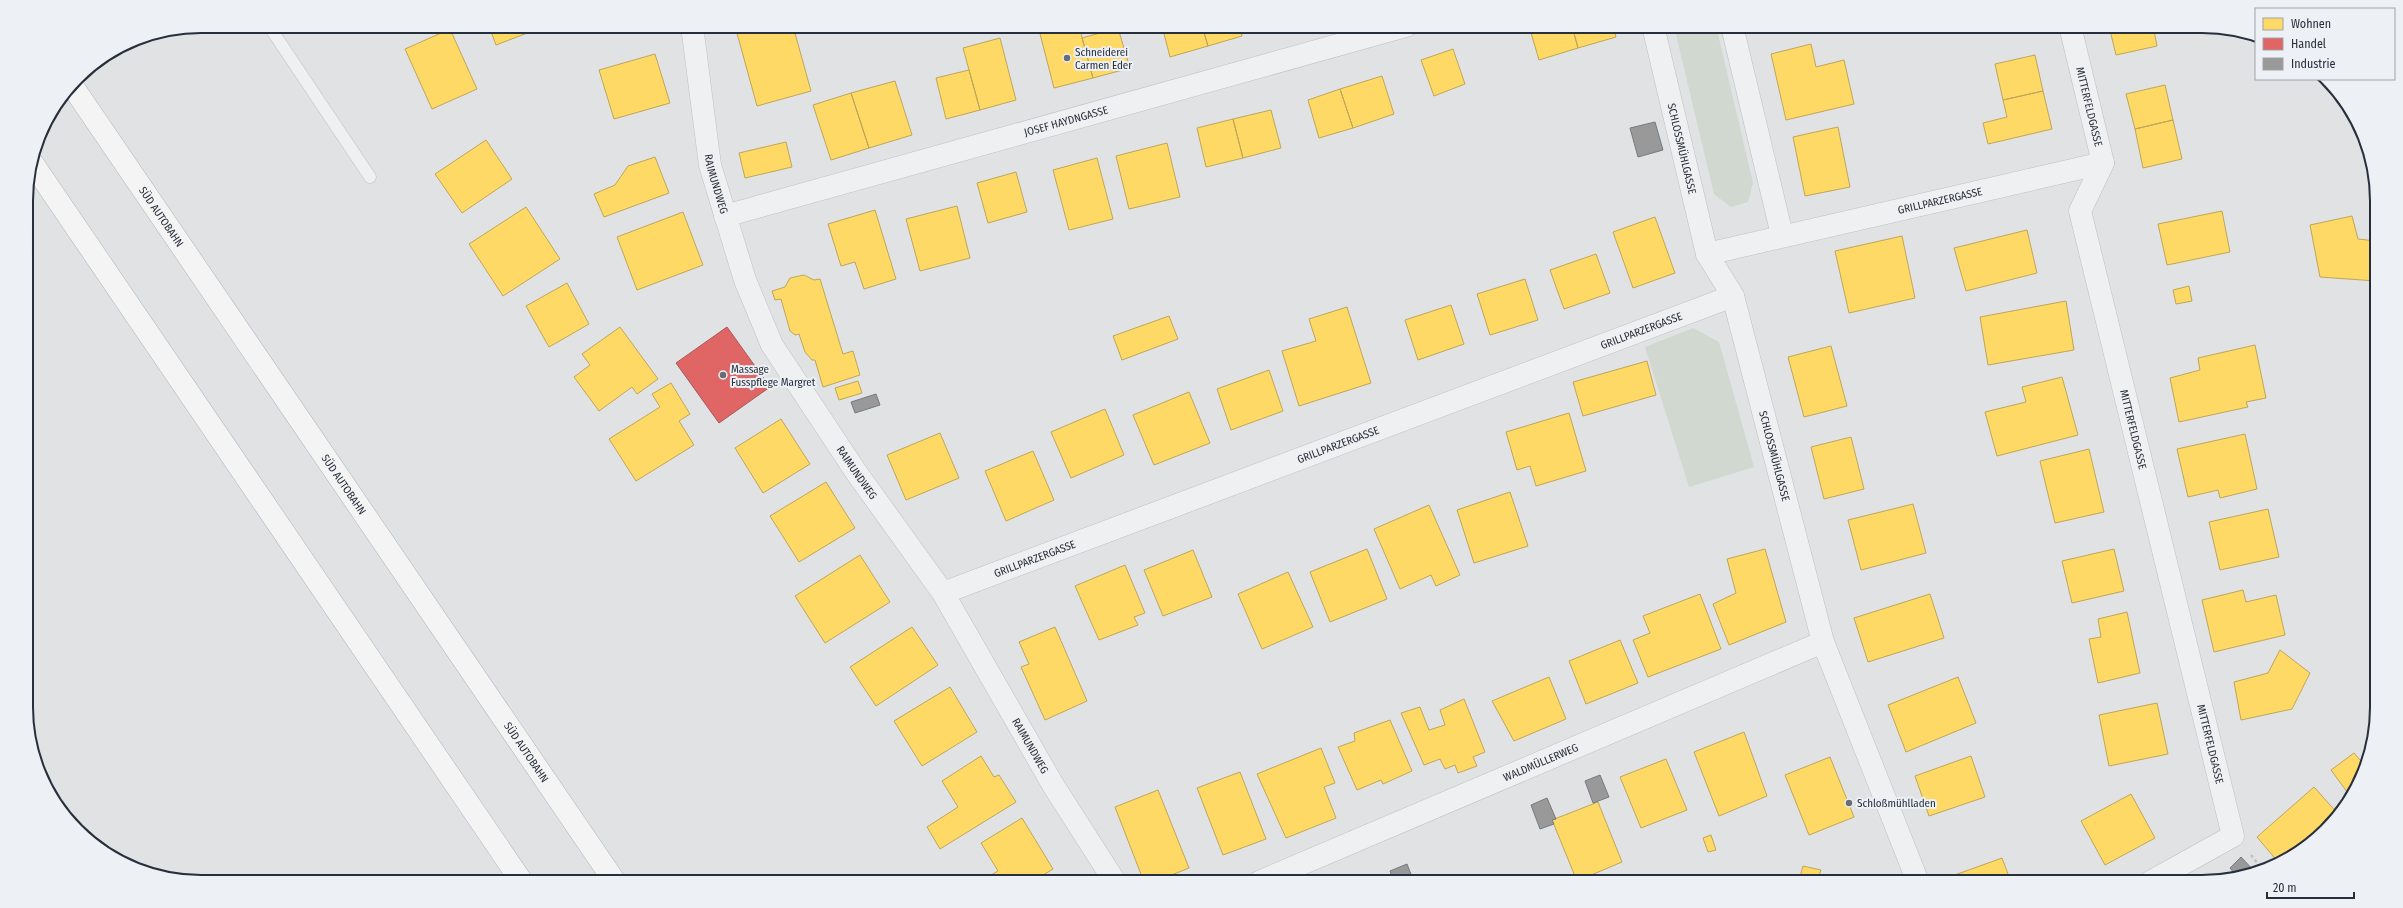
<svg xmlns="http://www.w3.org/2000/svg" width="2403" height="908" viewBox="0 0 2403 908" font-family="'Fira Sans Condensed',sans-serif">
<rect width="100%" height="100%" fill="#e0e2e4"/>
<path fill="#d0d8d0" d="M 1674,26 L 1716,26 L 1753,183 L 1748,202 L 1731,207 L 1714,194 Z
M 1693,328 L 1719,342 L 1754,467 L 1689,487 L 1645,347 Z"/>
<path fill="#ffd966" stroke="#bea659" d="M 489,26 L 543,26 L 543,27 L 496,45 Z
M 735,26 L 793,26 L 811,91 L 757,106 Z
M 1038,26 L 1079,26 L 1093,78 L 1054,88 Z
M 1162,26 L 1202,26 L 1208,46 L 1170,57 Z
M 1202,26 L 1239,26 L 1242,36 L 1208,46 Z
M 1529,26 L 1572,26 L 1578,48 L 1539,60 Z
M 1572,26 L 1613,26 L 1616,37 L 1578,48 Z
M 1767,26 L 1780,26 L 1768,29 Z
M 2109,26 L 2153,26 L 2157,46 L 2116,55 Z
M 1118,28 L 1130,68 L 1093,78 L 1082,38 Z
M 450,29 L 477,89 L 432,109 L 405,49 Z
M 1000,38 L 1016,100 L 980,110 L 963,48 Z
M 1811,44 L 1816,67 L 1844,60 L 1854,104 L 1786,120 L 1771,54 Z
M 1453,49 L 1465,84 L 1434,96 L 1421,60 Z
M 655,54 L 670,103 L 614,119 L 599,70 Z
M 2035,55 L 2043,91 L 2003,100 L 1995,64 Z
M 969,70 L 980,110 L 946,119 L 936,78 Z
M 1382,76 L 1394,114 L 1353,128 L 1340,89 Z
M 895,81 L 912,135 L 869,148 L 851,93 Z
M 2165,85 L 2173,120 L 2135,129 L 2126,94 Z
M 1340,89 L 1353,128 L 1319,138 L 1308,100 Z
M 2043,91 L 2052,129 L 1988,144 L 1983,123 L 2007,117 L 2003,100 Z
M 851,93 L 869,148 L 831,160 L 813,105 Z
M 1271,110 L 1281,148 L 1243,158 L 1233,119 Z
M 1233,119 L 1243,158 L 1206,167 L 1197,128 Z
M 2173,120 L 2182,159 L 2143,168 L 2135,129 Z
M 1838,127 L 1850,187 L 1805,196 L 1793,137 Z
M 486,140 L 512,179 L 462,213 L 435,174 Z
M 786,142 L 792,167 L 745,178 L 739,153 Z
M 1167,143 L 1180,197 L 1129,209 L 1116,156 Z
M 655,157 L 669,193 L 604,217 L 594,194 L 615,185 L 628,166 Z
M 1097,158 L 1113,219 L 1069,230 L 1053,170 Z
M 1016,172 L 1027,212 L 988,223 L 977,183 Z
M 957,206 L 970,258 L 920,271 L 906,219 Z
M 526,207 L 560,259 L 503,296 L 469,244 Z
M 875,210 L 896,279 L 864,289 L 855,262 L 841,266 L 828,224 Z
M 2222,211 L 2230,252 L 2167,265 L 2158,224 Z
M 683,212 L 703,265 L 637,290 L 617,237 Z
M 2352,216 L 2358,239 L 2376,241 L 2376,281 L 2320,277 L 2310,225 Z
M 1655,217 L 1675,273 L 1633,288 L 1613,232 Z
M 2027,230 L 2037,273 L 1966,291 L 1954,248 Z
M 1902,236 L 1915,298 L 1849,313 L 1835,251 Z
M 1596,254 L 1610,293 L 1564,309 L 1550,270 Z
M 804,275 L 814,280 L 820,279 L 843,354 L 853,351 L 860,375 L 823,387 L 815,360 L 812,360 L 805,352 L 799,334 L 795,335 L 790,331 L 781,299 L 775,300 L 772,291 L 785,287 L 790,278 Z
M 1525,279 L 1538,320 L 1490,335 L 1477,294 Z
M 567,283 L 589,324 L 549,347 L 526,306 Z
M 2189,286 L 2192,301 L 2176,304 L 2173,290 Z
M 2066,301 L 2074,350 L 1988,365 L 1980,317 Z
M 1451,305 L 1464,344 L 1418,360 L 1405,320 Z
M 1347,307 L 1371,383 L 1299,406 L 1282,351 L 1316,341 L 1309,319 Z
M 1169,316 L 1178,339 L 1122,360 L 1113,336 Z
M 620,327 L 658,379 L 637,394 L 632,387 L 599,411 L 574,377 L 590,365 L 582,354 Z
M 2255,345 L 2266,398 L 2246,402 L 2248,407 L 2179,422 L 2170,378 L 2200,370 L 2198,358 Z
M 1831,346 L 1847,406 L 1804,417 L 1788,357 Z
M 1647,361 L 1656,395 L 1583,416 L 1573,382 Z
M 1269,370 L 1283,411 L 1231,430 L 1217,389 Z
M 2062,377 L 2078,435 L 1997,456 L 1985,412 L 2026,402 L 2022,387 Z
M 858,381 L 862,393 L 839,400 L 835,388 Z
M 671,383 L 690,414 L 679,421 L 694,445 L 636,481 L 609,439 L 660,407 L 652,394 Z
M 1189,392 L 1210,443 L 1154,465 L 1133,415 Z
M 1105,409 L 1124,455 L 1071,478 L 1051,432 Z
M 1569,413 L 1586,471 L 1536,486 L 1530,466 L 1517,470 L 1506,432 Z
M 781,419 L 810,464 L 763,493 L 735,448 Z
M 940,433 L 959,478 L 906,500 L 887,455 Z
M 2245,434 L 2257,489 L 2220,498 L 2218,490 L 2188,497 L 2177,449 Z
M 1851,437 L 1864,489 L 1824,499 L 1811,447 Z
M 2089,449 L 2104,512 L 2055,523 L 2040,461 Z
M 1033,451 L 1054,500 L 1006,521 L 985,471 Z
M 826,482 L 855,528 L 799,562 L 770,516 Z
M 1510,492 L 1528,546 L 1474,563 L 1457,510 Z
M 1913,504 L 1926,553 L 1861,570 L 1848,520 Z
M 1429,505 L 1460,575 L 1436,586 L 1431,575 L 1400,589 L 1374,529 Z
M 2268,509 L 2279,557 L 2220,570 L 2209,522 Z
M 1367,549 L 1387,599 L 1330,622 L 1310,572 Z
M 1765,549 L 1786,622 L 1729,645 L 1713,604 L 1736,593 L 1727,559 Z
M 2114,549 L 2124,591 L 2072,603 L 2062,561 Z
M 1193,550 L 1212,597 L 1163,616 L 1144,570 Z
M 860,555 L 890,602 L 825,643 L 795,596 Z
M 1125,565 L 1145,613 L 1134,617 L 1138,625 L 1099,640 L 1075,586 Z
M 1288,572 L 1313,627 L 1262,649 L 1238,594 Z
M 2243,590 L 2246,602 L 2276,595 L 2285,635 L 2214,652 L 2202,600 Z
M 1700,594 L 1721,649 L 1648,677 L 1633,640 L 1650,633 L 1643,616 Z
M 1930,594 L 1944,638 L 1868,662 L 1854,618 Z
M 2127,612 L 2140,673 L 2098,683 L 2089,639 L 2101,637 L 2098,619 Z
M 912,627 L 938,665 L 876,706 L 850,667 Z
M 1055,627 L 1087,701 L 1045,720 L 1021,667 L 1029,664 L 1019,642 Z
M 1620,640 L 1638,683 L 1586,704 L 1569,661 Z
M 2280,650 L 2310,673 L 2292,709 L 2241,720 L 2234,682 L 2268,673 Z
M 1549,677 L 1566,719 L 1514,741 L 1492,701 Z
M 1958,677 L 1976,723 L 1906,752 L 1888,705 Z
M 950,687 L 977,732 L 922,766 L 894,721 Z
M 1464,699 L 1485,752 L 1473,757 L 1477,766 L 1458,773 L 1455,765 L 1445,769 L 1440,759 L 1424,765 L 1401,713 L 1420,707 L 1429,730 L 1445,725 L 1440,710 Z
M 2157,703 L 2168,754 L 2109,766 L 2099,715 Z
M 1390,720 L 1412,771 L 1383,784 L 1381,780 L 1357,790 L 1338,747 L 1355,741 L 1354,733 Z
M 1744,732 L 1767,796 L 1719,816 L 1694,752 Z
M 1321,748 L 1335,783 L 1324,787 L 1336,818 L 1286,838 L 1257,774 Z
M 2354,753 L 2361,761 L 2369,755 L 2368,763 L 2350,796 L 2331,770 Z
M 981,756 L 994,777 L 999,775 L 1016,802 L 940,849 L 927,827 L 958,807 L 942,781 Z
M 1971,756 L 1985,797 L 1929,816 L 1915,776 Z
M 1830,757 L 1854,817 L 1809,835 L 1785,775 Z
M 1666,759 L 1687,810 L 1641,828 L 1620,777 Z
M 1240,772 L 1266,839 L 1223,855 L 1197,788 Z
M 2314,787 L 2339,815 L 2308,846 L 2278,862 L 2257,837 Z
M 1158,790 L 1189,868 L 1154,882 L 1144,882 L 1115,807 Z
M 2131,794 L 2155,838 L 2105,865 L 2081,821 Z
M 1598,802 L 1622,862 L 1577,881 L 1552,820 Z
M 1022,818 L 1053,869 L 1032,882 L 979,882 L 998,871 L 981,843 Z
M 1711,835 L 1716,850 L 1708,852 L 1703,838 Z
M 2002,858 L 2011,882 L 1954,882 L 1952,876 Z
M 1803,866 L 1821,870 L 1817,881 L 1800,877 Z
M 1519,875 L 1522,882 L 1503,882 L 1508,880 Z"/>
<path fill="#e06666" stroke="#a95659" d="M 727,327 L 770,387 L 719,423 L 676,363 Z"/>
<path fill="#999" stroke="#77797d" d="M 1655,122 L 1663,150 L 1638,157 L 1630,128 Z
M 876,394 L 880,405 L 855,413 L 851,402 Z
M 1600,775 L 1609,797 L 1593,803 L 1585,781 Z
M 1547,798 L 1556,819 L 1552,820 L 1554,824 L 1540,829 L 1531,805 Z
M 2241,857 L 2256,873 L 2237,877 L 2230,868 Z
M 1407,864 L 1414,882 L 1394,882 L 1390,871 Z"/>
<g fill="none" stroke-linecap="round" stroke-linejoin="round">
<defs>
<path id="lane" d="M 269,26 L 370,177"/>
<g id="street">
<path id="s1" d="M 692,26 L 710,165 L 745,280 L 772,345 L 856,472 L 943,593 L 1053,785 L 1115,882"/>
<path id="s2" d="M 1653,26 L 1707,254 L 1733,296 L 1823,642 L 1918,882"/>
<path d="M 1732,26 L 1782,235"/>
<path id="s3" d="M 2070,26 L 2103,163 L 2080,211 L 2233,836 L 2150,882"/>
<path id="s4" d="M 725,216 L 1406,26"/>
<path id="s5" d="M 1707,254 L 2103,163"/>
<path id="s6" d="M 943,593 L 1733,296"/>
<path id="s7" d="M 1259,882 L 1823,642"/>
</g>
<g id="highway">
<path id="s8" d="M 73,87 L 615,882"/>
<path d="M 33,164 L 522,882"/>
</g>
</defs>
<use href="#lane" stroke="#bec0c2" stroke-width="13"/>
<use href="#street" stroke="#bec0c2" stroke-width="23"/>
<use href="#highway" stroke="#b2b5b9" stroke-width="23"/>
<path stroke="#bec0c4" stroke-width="2.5" stroke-dasharray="3 3" stroke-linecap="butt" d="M 2251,855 L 2263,870"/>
<use href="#lane" stroke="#eff0f1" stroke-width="12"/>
<use href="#street" stroke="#eff0f1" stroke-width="22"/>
<use href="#highway" stroke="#f4f4f5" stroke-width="22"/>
</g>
<g fill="#686e77" stroke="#edf0f4" stroke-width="1.5">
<circle cx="1067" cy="58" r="4"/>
<circle cx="723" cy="375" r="4"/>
<circle cx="1849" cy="803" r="4"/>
</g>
<g text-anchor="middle" stroke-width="4" stroke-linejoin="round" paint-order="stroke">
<g font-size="11" fill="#282f3c" stroke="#edf0f4" text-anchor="start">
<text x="1075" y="56">Schneiderei<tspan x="1075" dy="13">Carmen Eder</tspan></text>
<text x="731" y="373">Massage<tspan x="731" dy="13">Fusspflege Margret</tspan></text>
<text x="1857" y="807">Schloßmühlladen</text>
</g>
<g font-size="11" fill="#282f3c" stroke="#edf0f4">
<text dy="4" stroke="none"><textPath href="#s3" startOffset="83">MITTERFELDGASSE</textPath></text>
<text dy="4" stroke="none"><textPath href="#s4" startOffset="354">JOSEF HAYDNGASSE</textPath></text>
<text dy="4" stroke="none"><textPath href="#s2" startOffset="126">SCHLOSSMÜHLGASSE</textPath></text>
<text dy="4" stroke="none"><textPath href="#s1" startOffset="160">RAIMUNDWEG</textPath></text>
<text dy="4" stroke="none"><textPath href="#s5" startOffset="239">GRILLPARZERGASSE</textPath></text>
<text dy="4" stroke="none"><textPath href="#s8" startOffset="157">SÜD AUTOBAHN</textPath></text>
<text dy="4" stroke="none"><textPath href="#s6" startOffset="746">GRILLPARZERGASSE</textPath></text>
<text dy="4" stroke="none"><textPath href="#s3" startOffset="419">MITTERFELDGASSE</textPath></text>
<text dy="4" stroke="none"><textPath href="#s6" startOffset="422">GRILLPARZERGASSE</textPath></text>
<text dy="4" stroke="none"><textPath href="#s2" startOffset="449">SCHLOSSMÜHLGASSE</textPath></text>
<text dy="4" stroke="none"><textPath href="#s1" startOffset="484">RAIMUNDWEG</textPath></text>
<text dy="4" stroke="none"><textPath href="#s8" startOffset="481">SÜD AUTOBAHN</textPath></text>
<text dy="4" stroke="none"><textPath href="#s6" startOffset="98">GRILLPARZERGASSE</textPath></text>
<text dy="4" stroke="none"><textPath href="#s3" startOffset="743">MITTERFELDGASSE</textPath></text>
<text dy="4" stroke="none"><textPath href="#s1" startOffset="808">RAIMUNDWEG</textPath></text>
<text dy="4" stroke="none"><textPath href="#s8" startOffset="805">SÜD AUTOBAHN</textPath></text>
<text dy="4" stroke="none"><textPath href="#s7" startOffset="306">WALDMÜLLERWEG</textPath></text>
</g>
</g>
<path d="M0 0H2403V908H0ZM201 33H2202A168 168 0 0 1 2370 201V707A168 168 0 0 1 2202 875H201A168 168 0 0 1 33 707V201A168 168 0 0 1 201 33Z" fill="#edf0f4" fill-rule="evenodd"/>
<path fill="none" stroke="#282f3c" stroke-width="2" d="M201 33H2202A168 168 0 0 1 2370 201V707A168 168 0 0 1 2202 875H201A168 168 0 0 1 33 707V201A168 168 0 0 1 201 33Z"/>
<rect x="2255" y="8" width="140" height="72" fill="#edf0f4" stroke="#9ea3aa"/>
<rect x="2263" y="18" width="20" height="12" fill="#ffd966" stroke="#9ea3aa"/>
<text x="2291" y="28" font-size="12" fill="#282f3c">Wohnen</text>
<rect x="2263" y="38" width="20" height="12" fill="#e06666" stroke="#9ea3aa"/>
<text x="2291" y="48" font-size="12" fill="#282f3c">Handel</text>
<rect x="2263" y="58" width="20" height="12" fill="#999999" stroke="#9ea3aa"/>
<text x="2291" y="68" font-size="12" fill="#282f3c">Industrie</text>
<path d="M2267 892v6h87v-6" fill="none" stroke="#282f3c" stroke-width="2"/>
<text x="2273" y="892" font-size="12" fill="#282f3c" stroke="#edf0f4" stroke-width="3" paint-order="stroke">20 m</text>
</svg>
